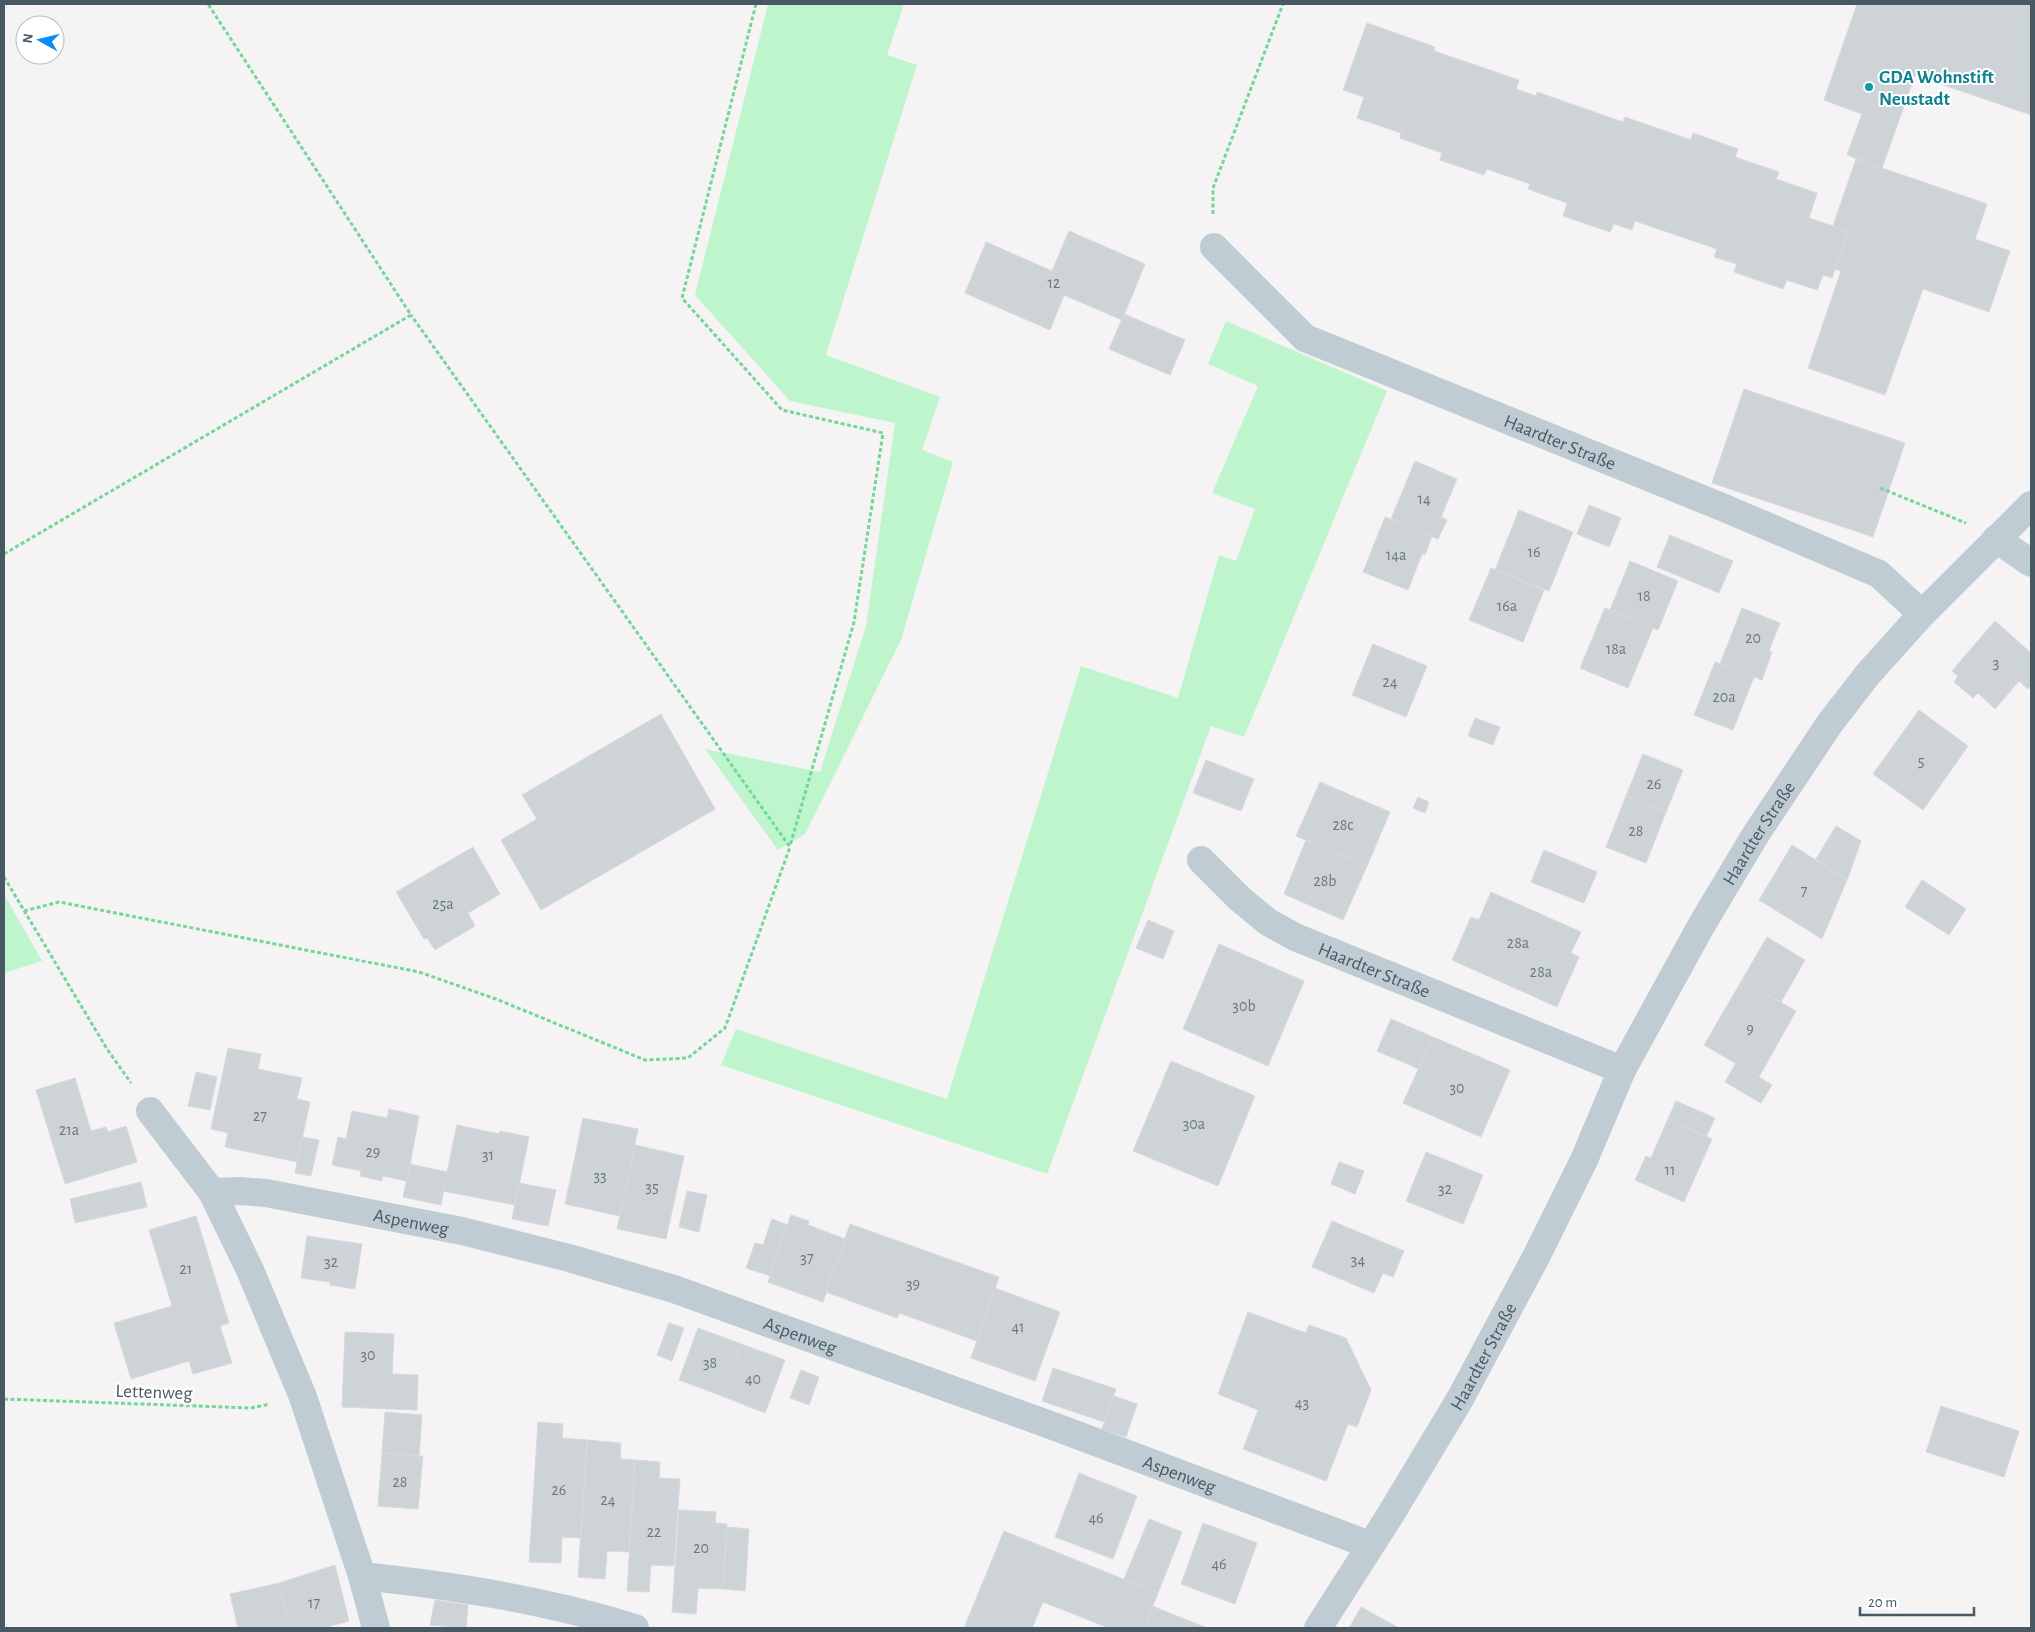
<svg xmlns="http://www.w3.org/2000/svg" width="2035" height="1632" viewBox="0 0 2035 1632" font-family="'Alegreya Sans',sans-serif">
<rect width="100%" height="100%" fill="#f5f3f3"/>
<path fill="#bff5cd" d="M 768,4 L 904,4 L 887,55 L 917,65 L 826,355 L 940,397 L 922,450 L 953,462 L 901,640 L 805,834 L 778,850 L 705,749 L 820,772 L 866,626 L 895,423 L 790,401 L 695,295 Z
M 1226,321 L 1387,391 L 1244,737 L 1211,726 L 1047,1174 L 721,1065 L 736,1029 L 947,1099 L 1081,666 L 1178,698 L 1219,555 L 1236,561 L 1255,509 L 1212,493 L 1258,386 L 1208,364 Z
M 4,894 L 42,961 L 4,973 Z"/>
<path fill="#ced3d8" stroke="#d6dade" d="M 1857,4 L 2031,4 L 2031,115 L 1915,75 L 1882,168 L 1847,155 L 1862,114 L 1824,100 Z
M 1367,23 L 1435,47 L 1434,51 L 1519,80 L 1516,89 L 1536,96 L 1537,92 L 1623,122 L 1625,117 L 1691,140 L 1693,133 L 1738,149 L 1735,157 L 1779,172 L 1776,179 L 1817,193 L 1809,218 L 1848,231 L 1832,278 L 1823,275 L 1817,290 L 1787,280 L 1783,289 L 1734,272 L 1737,264 L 1714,257 L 1717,249 L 1635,221 L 1632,230 L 1614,224 L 1610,232 L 1563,216 L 1567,203 L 1528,189 L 1530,184 L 1487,169 L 1484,175 L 1440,160 L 1442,153 L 1400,138 L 1401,133 L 1357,118 L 1364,97 L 1343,90 Z
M 1856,159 L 1987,204 L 1975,239 L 2010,251 L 1989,312 L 1923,289 L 1885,395 L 1808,368 L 1841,271 L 1835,269 L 1848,231 L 1833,226 Z
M 1069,231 L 1145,264 L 1122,320 L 1064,295 L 1050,330 L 965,293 L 986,242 L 1052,271 Z
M 1124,314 L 1185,340 L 1170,375 L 1109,349 Z
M 1744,389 L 1905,443 L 1873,537 L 1712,483 Z
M 1415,461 L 1457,479 L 1441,517 L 1447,520 L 1438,539 L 1391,519 Z
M 1589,505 L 1621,518 L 1609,547 L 1577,534 Z
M 1519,510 L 1573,532 L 1549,591 L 1495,570 Z
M 1385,517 L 1432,536 L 1425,555 L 1422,554 L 1408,590 L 1363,572 Z
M 1670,535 L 1733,561 L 1719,593 L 1657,567 Z
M 1630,561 L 1678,581 L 1658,630 L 1610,610 Z
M 1491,568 L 1544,590 L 1523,642 L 1469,620 Z
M 1605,608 L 1653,628 L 1628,688 L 1580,668 Z
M 1742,608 L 1780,623 L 1769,651 L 1772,652 L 1762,680 L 1720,664 Z
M 1995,621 L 2031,653 L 2031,685 L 2028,689 L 2019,681 L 1995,709 L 1978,693 L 1973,698 L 1954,682 L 1958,676 L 1952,671 Z
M 1373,644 L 1427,666 L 1406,717 L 1352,695 Z
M 1715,662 L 1754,677 L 1733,730 L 1694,715 Z
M 1919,710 L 1968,746 L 1923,810 L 1873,774 Z
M 661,714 L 715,809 L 541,910 L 501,840 L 537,819 L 522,795 Z
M 1475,718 L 1500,727 L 1493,745 L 1468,736 Z
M 1643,754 L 1683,770 L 1666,812 L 1626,796 Z
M 1206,760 L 1254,779 L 1241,811 L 1193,793 Z
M 1320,782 L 1390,812 L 1367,866 L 1296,836 Z
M 1626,796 L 1666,812 L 1646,863 L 1606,847 Z
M 1418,797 L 1429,802 L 1425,813 L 1413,808 Z
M 1836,826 L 1861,841 L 1847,880 L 1816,859 Z
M 1306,840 L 1367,866 L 1343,920 L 1284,894 Z
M 1792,845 L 1847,880 L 1822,939 L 1759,900 Z
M 473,847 L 500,894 L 468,913 L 475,926 L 435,950 L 427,938 L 424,939 L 396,892 Z
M 1544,850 L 1597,872 L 1584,903 L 1531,882 Z
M 1922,880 L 1966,909 L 1949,935 L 1905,907 Z
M 1491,892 L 1581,932 L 1571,953 L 1579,957 L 1557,1007 L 1452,960 L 1471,917 L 1479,920 Z
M 1148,920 L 1174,931 L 1163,959 L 1136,948 Z
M 1767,937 L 1805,960 L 1781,1002 L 1742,980 Z
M 1219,944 L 1304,981 L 1268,1066 L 1183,1029 Z
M 1742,980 L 1796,1011 L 1759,1077 L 1704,1045 Z
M 1391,1019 L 1433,1037 L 1419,1069 L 1377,1051 Z
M 1433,1037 L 1510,1070 L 1481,1137 L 1403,1103 Z
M 228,1048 L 261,1054 L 258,1069 L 302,1078 L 297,1099 L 310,1102 L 297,1162 L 225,1147 L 228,1133 L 211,1129 Z
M 1171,1061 L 1255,1096 L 1218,1186 L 1133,1151 Z
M 1736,1063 L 1772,1085 L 1761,1103 L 1725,1082 Z
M 196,1072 L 217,1077 L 210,1110 L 188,1106 Z
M 75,1078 L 91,1131 L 106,1127 L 108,1132 L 126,1126 L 137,1162 L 65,1184 L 36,1090 Z
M 1676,1101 L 1715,1118 L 1706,1137 L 1668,1119 Z
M 389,1109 L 419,1116 L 407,1181 L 383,1176 L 382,1181 L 360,1176 L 361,1171 L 332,1165 L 338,1137 L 346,1139 L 352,1111 L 387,1118 Z
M 583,1118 L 638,1129 L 620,1216 L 565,1204 Z
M 1668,1119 L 1712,1139 L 1684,1202 L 1635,1180 L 1646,1156 L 1651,1158 Z
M 457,1125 L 499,1134 L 500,1131 L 529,1137 L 515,1205 L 443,1191 Z
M 302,1137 L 319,1140 L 311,1176 L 295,1173 Z
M 635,1145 L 684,1156 L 666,1239 L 617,1229 Z
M 1426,1152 L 1483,1175 L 1463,1224 L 1406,1201 Z
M 1339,1162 L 1364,1171 L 1355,1194 L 1331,1184 Z
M 410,1164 L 447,1172 L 441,1205 L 403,1197 Z
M 141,1182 L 147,1207 L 75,1223 L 70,1199 Z
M 519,1183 L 556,1190 L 548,1226 L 512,1219 Z
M 687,1191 L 707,1195 L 699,1232 L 679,1227 Z
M 791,1215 L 809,1221 L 808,1225 L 845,1239 L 823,1302 L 768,1282 Z
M 196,1216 L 229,1323 L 220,1326 L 232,1363 L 193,1374 L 189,1361 L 131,1379 L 114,1323 L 172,1306 L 149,1230 Z
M 772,1219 L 788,1225 L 770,1276 L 746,1268 L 755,1243 L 763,1245 Z
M 1332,1221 L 1404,1251 L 1393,1277 L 1383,1273 L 1374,1293 L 1312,1267 Z
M 850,1224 L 999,1277 L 977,1341 L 899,1313 L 897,1318 L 826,1292 Z
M 307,1236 L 362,1244 L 355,1289 L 330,1285 L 330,1282 L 301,1278 Z
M 995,1288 L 1060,1312 L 1035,1381 L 971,1358 Z
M 1248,1312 L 1306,1333 L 1309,1325 L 1346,1338 L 1371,1390 L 1357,1427 L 1348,1424 L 1326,1481 L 1243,1449 L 1258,1410 L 1218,1394 Z
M 669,1323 L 684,1328 L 672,1361 L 657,1355 Z
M 698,1328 L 741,1344 L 722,1396 L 679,1380 Z
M 345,1332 L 394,1334 L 392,1374 L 418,1375 L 417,1410 L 342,1407 Z
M 741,1344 L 785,1360 L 765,1413 L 722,1396 Z
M 1053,1368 L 1116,1389 L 1104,1422 L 1042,1401 Z
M 801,1370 L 819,1377 L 809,1405 L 790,1398 Z
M 1114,1396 L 1137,1404 L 1126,1437 L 1102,1429 Z
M 1941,1406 L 2019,1431 L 2004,1477 L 1926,1452 Z
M 385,1412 L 422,1415 L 419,1456 L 382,1453 Z
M 538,1422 L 563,1424 L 562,1438 L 587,1440 L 581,1538 L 562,1537 L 561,1563 L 529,1562 Z
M 587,1440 L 621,1443 L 620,1459 L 635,1460 L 629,1552 L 607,1551 L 605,1579 L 578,1577 Z
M 382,1453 L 423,1456 L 418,1509 L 378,1506 Z
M 635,1460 L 660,1462 L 659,1478 L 680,1479 L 674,1566 L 651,1565 L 649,1592 L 627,1591 Z
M 1079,1473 L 1137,1496 L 1113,1559 L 1055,1537 Z
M 679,1510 L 716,1512 L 715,1523 L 727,1524 L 723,1589 L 698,1588 L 696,1614 L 672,1612 Z
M 1149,1519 L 1182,1532 L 1158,1593 L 1124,1579 Z
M 1203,1523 L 1257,1543 L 1235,1604 L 1181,1584 Z
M 727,1527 L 749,1529 L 745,1591 L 723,1589 Z
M 1004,1531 L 1158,1593 L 1144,1628 L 1109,1628 L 1043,1602 L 1032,1628 L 964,1628 Z
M 335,1565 L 349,1621 L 323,1628 L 290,1628 L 279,1583 Z
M 279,1583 L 290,1628 L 238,1628 L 230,1594 Z
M 435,1600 L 468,1605 L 466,1628 L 430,1625 Z
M 1152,1606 L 1207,1628 L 1144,1628 Z
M 1361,1607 L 1399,1628 L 1349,1628 Z"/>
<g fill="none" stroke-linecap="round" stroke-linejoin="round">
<path stroke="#73d79a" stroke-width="3" stroke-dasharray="4 2.5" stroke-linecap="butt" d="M 756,4 L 682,298 L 782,410 L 883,433 L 854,622 L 790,846
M 1213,214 L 1213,188 L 1283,4
M 1880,488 L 1966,523
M 4,554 L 411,315 L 208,4
M 4,877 L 107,1049 L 131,1083
M 24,911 L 59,902 L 419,972 L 496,999 L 645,1060 L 688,1058 L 725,1028 L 790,847 L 411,315
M 4,1399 L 251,1408 L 270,1404"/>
<g stroke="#c0ccd3" stroke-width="28">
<path id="s1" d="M 1214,247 L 1305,338 L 1722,507 L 1879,574 L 1922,614"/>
<path d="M 1996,539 L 2031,563"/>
<path id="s2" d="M 1201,860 L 1240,899 L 1268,922 L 1295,937 L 1622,1070"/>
<path d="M 150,1111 L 212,1192 L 250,1270 L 303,1397 L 362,1576 L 376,1628"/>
<path id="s3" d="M 212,1192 L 239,1191 L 266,1193 L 462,1231 L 569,1258 L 674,1289 L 1061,1429 L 1370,1545"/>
<path d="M 362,1576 C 455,1586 547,1600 635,1628"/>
<path id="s4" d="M 1318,1628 L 1389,1517 L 1460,1399 L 1536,1257 L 1584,1160 L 1622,1070 L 1701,926 L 1756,834 L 1830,723 L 1868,674 L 1922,614 L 2031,505"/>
</g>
</g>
<circle fill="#0f9aa8" stroke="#fff" stroke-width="2" cx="1869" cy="87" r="5"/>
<g text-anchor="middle" stroke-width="4" stroke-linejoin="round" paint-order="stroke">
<g font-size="16" fill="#6a7880">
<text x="1054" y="288">12</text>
<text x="1424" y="504">14</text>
<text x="1534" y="557">16</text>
<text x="1396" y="560">14a</text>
<text x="1644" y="601">18</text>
<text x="1507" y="611">16a</text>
<text x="1753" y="643">20</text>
<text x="1616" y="654">18a</text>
<text x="1996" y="668">3</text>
<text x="1390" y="687">24</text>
<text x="1724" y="702">20a</text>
<text x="1921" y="766">5</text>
<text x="1654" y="789">26</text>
<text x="1343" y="830">28c</text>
<text x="1636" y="836">28</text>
<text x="1325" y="886">28b</text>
<text x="1804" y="896">7</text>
<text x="443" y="909">25a</text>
<text x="1518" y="948">28a</text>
<text x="1541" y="977">28a</text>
<text x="1244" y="1011">30b</text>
<text x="1750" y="1034">9</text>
<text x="1457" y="1093">30</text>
<text x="260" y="1121">27</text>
<text x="1194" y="1129">30a</text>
<text x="69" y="1135">21a</text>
<text x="373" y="1157">29</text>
<text x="488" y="1160">31</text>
<text x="1670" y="1175">11</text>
<text x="600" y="1181">33</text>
<text x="652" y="1192">35</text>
<text x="1445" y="1194">32</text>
<text x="807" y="1263">37</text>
<text x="1358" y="1265">34</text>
<text x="331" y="1267">32</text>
<text x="186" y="1274">21</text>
<text x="913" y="1289">39</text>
<text x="1018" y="1332">41</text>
<text x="368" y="1360">30</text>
<text x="710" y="1368">38</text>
<text x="753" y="1384">40</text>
<text x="1302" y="1408">43</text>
<text x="400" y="1487">28</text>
<text x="559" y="1495">26</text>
<text x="608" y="1505">24</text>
<text x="1096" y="1523">46</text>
<text x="654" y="1537">22</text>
<text x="701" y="1553">20</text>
<text x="1219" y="1569">46</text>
<text x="314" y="1608">17</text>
</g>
<g font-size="19" font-weight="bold" fill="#0d838f" stroke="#fff" text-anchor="start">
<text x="1879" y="83">GDA Wohnstift<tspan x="1879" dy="22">Neustadt</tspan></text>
</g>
<g font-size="19" fill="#485963" stroke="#fff">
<text dy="7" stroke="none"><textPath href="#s1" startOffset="404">Haardter Straße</textPath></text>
<text dy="7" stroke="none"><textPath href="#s4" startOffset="910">Haardter Straße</textPath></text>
<text dy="7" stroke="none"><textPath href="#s2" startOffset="208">Haardter Straße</textPath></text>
<text dy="7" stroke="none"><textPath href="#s3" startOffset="202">Aspenweg</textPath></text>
<text dy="7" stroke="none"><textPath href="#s3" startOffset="608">Aspenweg</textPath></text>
<text dy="7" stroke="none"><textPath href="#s4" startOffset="318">Haardter Straße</textPath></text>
<text transform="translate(154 1391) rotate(2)" y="7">Lettenweg</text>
<text dy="7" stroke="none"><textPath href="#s3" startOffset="1012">Aspenweg</textPath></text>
</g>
</g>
<rect width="2035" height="1632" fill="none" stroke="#485963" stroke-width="10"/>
<g transform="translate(40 40) rotate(278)"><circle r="24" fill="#ffffff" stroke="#b6bdc1"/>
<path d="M0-4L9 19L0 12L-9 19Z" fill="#098ef8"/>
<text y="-8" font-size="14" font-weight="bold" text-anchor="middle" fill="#485963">N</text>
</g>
<path d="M1860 1607v8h114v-8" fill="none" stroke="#485963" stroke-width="2.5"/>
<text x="1868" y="1607" font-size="15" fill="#485963" stroke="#ffffff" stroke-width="4" paint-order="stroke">20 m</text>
</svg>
